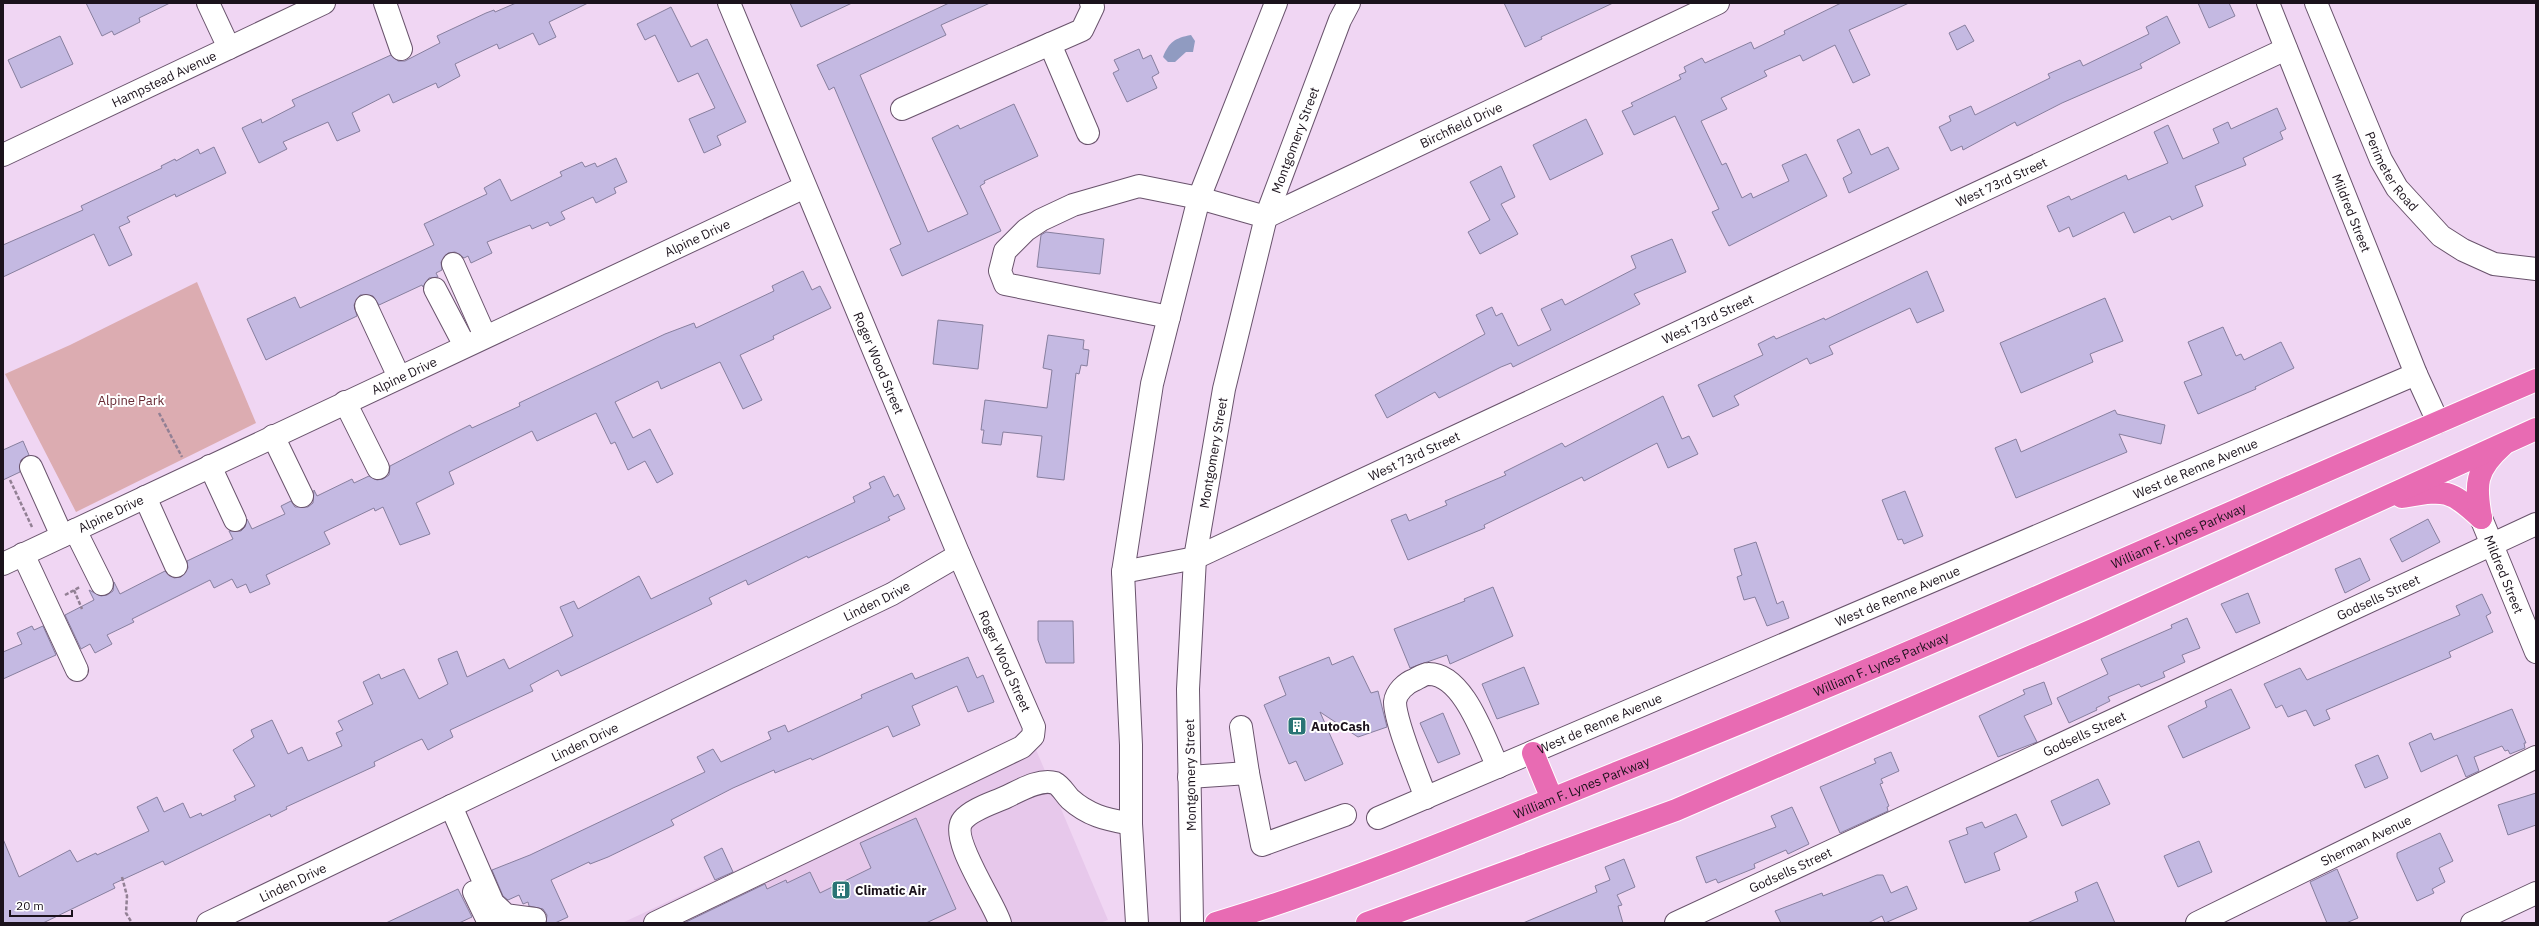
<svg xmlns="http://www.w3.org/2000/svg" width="2539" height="926" viewBox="0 0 2539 926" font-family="'IBM Plex Sans',sans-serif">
<rect width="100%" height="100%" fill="#f0d6f3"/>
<path fill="#e7c8eb" d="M 1029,733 L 1108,920 L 1100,923 L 622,923 Z"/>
<path fill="#dcacb1" d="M 197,282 L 256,423 L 76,512 L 5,374 L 70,345 Z"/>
<path fill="#909bc1" d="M 1191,35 L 1195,41 L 1193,52 L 1186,52 L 1175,62 L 1168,62 L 1163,57 C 1169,42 1175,38 1191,35 Z"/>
<path fill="#c4b9e2" stroke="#877f9e" d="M 86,3 L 170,3 L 139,18 L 140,22 L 114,35 L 112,31 L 102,36 Z
M 516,3 L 588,3 L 549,22 L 556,37 L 539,45 L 533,33 L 499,49 L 497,44 L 455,64 L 460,76 L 438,88 L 436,83 L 393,103 L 389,94 L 352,113 L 360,131 L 337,141 L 328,122 L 283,142 L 287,149 L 259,163 L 242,128 L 261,119 L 262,123 L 295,106 L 292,100 L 391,55 L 398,61 L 405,61 L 440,43 L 437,36 L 486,13 L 494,10 L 495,12 Z
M 790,3 L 852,3 L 801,27 Z
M 949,3 L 990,3 L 941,25 L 946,35 L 860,75 L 928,232 L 968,214 L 932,138 L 958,125 L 960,129 L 1014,104 L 1038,156 L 984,181 L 985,183 L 980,186 L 1001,231 L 902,276 L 890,249 L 901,244 L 834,87 L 829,90 L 817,65 Z
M 1504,3 L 1613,3 L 1541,37 L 1542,39 L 1525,47 Z
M 1841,3 L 1909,3 L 1849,30 L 1870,75 L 1853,83 L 1835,45 L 1803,61 L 1800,55 L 1764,71 L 1767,76 L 1721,98 L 1727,109 L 1701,121 L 1722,165 L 1726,163 L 1742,198 L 1751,193 L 1753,198 L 1789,181 L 1782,165 L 1806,154 L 1827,196 L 1729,246 L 1712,212 L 1719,209 L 1675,116 L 1634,135 L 1622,111 L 1633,106 L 1631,103 L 1681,79 L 1679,75 L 1686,72 L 1684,67 L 1702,58 L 1705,63 L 1751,42 L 1754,49 L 1785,34 L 1784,31 Z
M 2198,3 L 2229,3 L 2235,16 L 2209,28 Z
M 671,7 L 691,47 L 707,39 L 746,122 L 717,136 L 721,145 L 704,153 L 689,119 L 715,108 L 698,73 L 678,82 L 655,35 L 645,40 L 637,24 Z
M 2167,16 L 2180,43 L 2140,64 L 2142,68 L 2062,103 L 2017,126 L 2015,122 L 1963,150 L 1962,146 L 1951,151 L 1939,127 L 1951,121 L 1949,116 L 1971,106 L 1975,115 L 2050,78 L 2048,74 L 2080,60 L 2083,66 L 2149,34 L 2146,27 Z
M 1965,25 L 1974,41 L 1957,50 L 1949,33 Z
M 60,36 L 73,64 L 21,88 L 8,60 Z
M 1139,49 L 1143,59 L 1151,55 L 1159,73 L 1152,77 L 1157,88 L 1127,102 L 1113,73 L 1119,70 L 1114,60 Z
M 2277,108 L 2286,129 L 2280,132 L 2283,139 L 2243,158 L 2246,165 L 2195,186 L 2203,206 L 2172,220 L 2170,216 L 2134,233 L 2124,212 L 2073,237 L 2069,227 L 2059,232 L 2047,206 L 2069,196 L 2071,200 L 2126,175 L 2128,180 L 2168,163 L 2154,132 L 2168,125 L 2183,159 L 2219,143 L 2213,129 L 2228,122 L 2231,129 Z
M 1586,119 L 1603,154 L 1550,180 L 1533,145 Z
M 1859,129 L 1871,155 L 1888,147 L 1899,169 L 1849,193 L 1843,178 L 1852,173 L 1837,140 Z
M 214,147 L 226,173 L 176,197 L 175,194 L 127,217 L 130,222 L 119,227 L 132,255 L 109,266 L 94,234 L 3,277 L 3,245 L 83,210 L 81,206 L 162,168 L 161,166 L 175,159 L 176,161 L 198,149 L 200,154 Z
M 616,158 L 627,182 L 614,188 L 616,193 L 596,203 L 593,197 L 561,212 L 565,219 L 550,226 L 548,222 L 532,229 L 530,225 L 487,242 L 492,253 L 471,263 L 468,256 L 464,258 L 455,252 L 448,253 L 441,262 L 442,270 L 436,273 L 438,277 L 429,278 L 423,287 L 422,285 L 379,305 L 373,296 L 360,295 L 354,305 L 357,316 L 266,360 L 247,319 L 295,297 L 300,308 L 434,245 L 424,224 L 487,194 L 484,188 L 500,179 L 511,201 L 562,176 L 560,172 L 582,162 L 585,167 L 595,163 L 597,167 Z
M 1501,166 L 1515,197 L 1501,204 L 1518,234 L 1480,254 L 1468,232 L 1490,220 L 1470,182 Z
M 1046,232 L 1104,239 L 1100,274 L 1037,267 L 1041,235 Z
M 1672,239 L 1686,272 L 1634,294 L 1640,304 L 1513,367 L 1511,363 L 1501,367 L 1439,398 L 1435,392 L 1387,418 L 1375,395 L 1485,334 L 1476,315 L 1492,307 L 1496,316 L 1502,313 L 1518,346 L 1551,330 L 1541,309 L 1562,299 L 1565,305 L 1636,268 L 1631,256 Z
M 803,271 L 812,290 L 820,286 L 831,308 L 773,336 L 774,339 L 740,355 L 762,400 L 743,409 L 720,362 L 661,389 L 658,381 L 615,402 L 633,438 L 650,429 L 673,474 L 657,483 L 645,461 L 628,470 L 615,442 L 611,444 L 596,413 L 537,441 L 532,431 L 449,472 L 454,484 L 416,503 L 430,534 L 400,545 L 383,507 L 375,511 L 374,508 L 324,532 L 330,544 L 266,575 L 270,584 L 250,593 L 246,584 L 237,588 L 232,579 L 214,588 L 210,580 L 132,619 L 134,622 L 107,635 L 112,644 L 95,653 L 90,644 L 81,649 L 65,615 L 94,600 L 89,590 L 101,596 L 107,595 L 113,591 L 114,582 L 120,594 L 165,571 L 174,578 L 181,577 L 188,568 L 187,561 L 233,539 L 229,531 L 241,531 L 245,527 L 247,519 L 252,529 L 285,514 L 281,506 L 291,501 L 295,507 L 308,507 L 313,503 L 314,490 L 317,496 L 352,479 L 354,483 L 369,476 L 377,480 L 383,479 L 389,475 L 390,466 L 446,437 L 470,425 L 472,428 L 520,406 L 519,403 L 665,334 L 694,323 L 696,328 L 774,291 L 772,286 Z
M 1927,271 L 1944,311 L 1917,323 L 1910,308 L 1829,346 L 1833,354 L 1810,364 L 1807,358 L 1734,396 L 1739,405 L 1713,417 L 1698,385 L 1763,355 L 1758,344 L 1774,336 L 1776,339 L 1824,318 L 1825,320 Z
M 2105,298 L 2123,341 L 2090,354 L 2093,362 L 2021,393 L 2000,343 Z
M 938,320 L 983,325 L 978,369 L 933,364 Z
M 2223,327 L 2236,356 L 2241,354 L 2244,360 L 2281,342 L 2294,368 L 2255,387 L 2256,389 L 2198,414 L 2184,382 L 2202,375 L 2188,342 Z
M 1048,335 L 1084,340 L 1083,349 L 1089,350 L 1087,366 L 1081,365 L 1079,374 L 1076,373 L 1064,480 L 1037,477 L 1042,436 L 1003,432 L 1001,445 L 982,443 L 984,430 L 981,430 L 985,400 L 1047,408 L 1052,370 L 1043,368 Z
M 1663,396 L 1682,439 L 1689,436 L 1698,454 L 1668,468 L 1657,443 L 1584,481 L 1582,477 L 1484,525 L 1485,528 L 1408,560 L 1391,520 L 1406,514 L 1409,521 L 1447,505 L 1445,501 L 1506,475 L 1504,472 L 1562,443 L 1565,447 Z
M 2115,410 L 2117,414 L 2165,425 L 2161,444 L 2119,434 L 2127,452 L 2016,498 L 1995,448 L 2016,439 L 2021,452 Z
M 23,441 L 29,455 L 21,460 L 20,472 L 3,480 L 3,450 Z
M 884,476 L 894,497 L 898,494 L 905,509 L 888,517 L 890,520 L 808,558 L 807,556 L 748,585 L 746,580 L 709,598 L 712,604 L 572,671 L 561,676 L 558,670 L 530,685 L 533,691 L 450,730 L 453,737 L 428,750 L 422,739 L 413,743 L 374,762 L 375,766 L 286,807 L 287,809 L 271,817 L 270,814 L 165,865 L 163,861 L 113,884 L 115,888 L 43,923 L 3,923 L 3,839 L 19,877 L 70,850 L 77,862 L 96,853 L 97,855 L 149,831 L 137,807 L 157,797 L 164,812 L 183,803 L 190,818 L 201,813 L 202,816 L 236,800 L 234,796 L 255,786 L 233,750 L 254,737 L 251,730 L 272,720 L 288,754 L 302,747 L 308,761 L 342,746 L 336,733 L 343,730 L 338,721 L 373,704 L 363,682 L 379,674 L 381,679 L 404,669 L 419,699 L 448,684 L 438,659 L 457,651 L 467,677 L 504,659 L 509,669 L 573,636 L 560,607 L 574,601 L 578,609 L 639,576 L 651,599 L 855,502 L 853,497 L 871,488 L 869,483 Z
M 1905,491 L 1923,536 L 1904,544 L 1902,539 L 1898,540 L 1882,500 Z
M 2428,519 L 2440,542 L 2402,562 L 2390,539 Z
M 1756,542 L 1777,604 L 1783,601 L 1789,618 L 1767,626 L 1755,597 L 1744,600 L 1737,577 L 1742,575 L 1734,549 Z
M 2360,558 L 2370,580 L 2345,593 L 2335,569 Z
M 1493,587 L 1513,636 L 1450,664 L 1447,655 L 1410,668 L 1394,629 L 1465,601 L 1464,599 Z
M 2248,593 L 2260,623 L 2236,633 L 2221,604 Z
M 2482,594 L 2491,613 L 2486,616 L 2493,632 L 2449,652 L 2451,657 L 2326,710 L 2330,719 L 2314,726 L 2306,710 L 2288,717 L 2282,705 L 2276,708 L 2264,684 L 2300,668 L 2307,680 L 2460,615 L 2456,606 Z
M 2187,618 L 2200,648 L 2182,655 L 2185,662 L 2163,672 L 2165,677 L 2141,687 L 2139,684 L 2108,697 L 2110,701 L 2096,708 L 2097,710 L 2069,723 L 2057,698 L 2108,674 L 2101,659 L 2172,628 L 2171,625 Z
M 1038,621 L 1073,621 L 1074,663 L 1046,663 L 1038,640 Z
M 32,626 L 34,630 L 43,626 L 56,655 L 3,679 L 3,652 L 22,644 L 17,633 Z
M 1353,656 L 1371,693 L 1378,691 L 1387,727 L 1358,737 L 1320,712 L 1343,764 L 1305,781 L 1296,761 L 1289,764 L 1264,705 L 1286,695 L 1279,677 L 1329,657 L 1332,665 Z
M 968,657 L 977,678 L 983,675 L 994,702 L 968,712 L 957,686 L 912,706 L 920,725 L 893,737 L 888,726 L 812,760 L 811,758 L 775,773 L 774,770 L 733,788 L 671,820 L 674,825 L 608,857 L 590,864 L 589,862 L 551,880 L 568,917 L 555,923 L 546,923 L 547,915 L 543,909 L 529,906 L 528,902 L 523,904 L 519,895 L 508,900 L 503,896 L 492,870 L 530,855 L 705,772 L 697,757 L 713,749 L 721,762 L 771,739 L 768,732 L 785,725 L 788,732 L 862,698 L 861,695 L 912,673 L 915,679 Z
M 1524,667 L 1539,704 L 1497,719 L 1482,684 Z
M 2044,682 L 2052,704 L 2024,716 L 2037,742 L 1998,757 L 1979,716 L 2025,694 L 2023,690 Z
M 2231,689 L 2250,728 L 2183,758 L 2168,726 L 2207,707 L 2205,701 Z
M 2512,709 L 2526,743 L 2524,743 L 2525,748 L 2510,754 L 2508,750 L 2505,751 L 2502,746 L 2474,757 L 2479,771 L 2466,777 L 2457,755 L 2421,772 L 2409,743 L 2431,733 L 2434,740 Z
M 1443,713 L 1460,754 L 1438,763 L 1420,723 Z
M 1891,752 L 1899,771 L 1881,779 L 1883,783 L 1880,784 L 1889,806 L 1887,807 L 1888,811 L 1840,833 L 1820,787 L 1876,763 L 1874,759 Z
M 2378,755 L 2388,778 L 2365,788 L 2355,765 Z
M 2098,779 L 2110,804 L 2062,826 L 2051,801 Z
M 2536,793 L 2536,825 L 2508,835 L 2498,805 Z
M 1792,807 L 1809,844 L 1788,854 L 1786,850 L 1754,864 L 1755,868 L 1718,883 L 1716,879 L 1706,883 L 1696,857 L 1776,827 L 1771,816 Z
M 2016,814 L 2027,837 L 1994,853 L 2000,870 L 1965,883 L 1949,841 L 1968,834 L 1966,828 L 1982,822 L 1985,828 Z
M 916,818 L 956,909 L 926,923 L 684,923 L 765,884 L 767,889 L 786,880 L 787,883 L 810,872 L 820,893 L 871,868 L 860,843 Z
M 2440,833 L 2453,861 L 2439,868 L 2445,882 L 2432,889 L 2434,893 L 2417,901 L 2397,857 L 2397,853 Z
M 2199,841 L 2212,872 L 2178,887 L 2164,856 Z
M 722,848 L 733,872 L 715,880 L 704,857 Z
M 1624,859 L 1635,887 L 1617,895 L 1622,905 L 1618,906 L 1623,923 L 1523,923 L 1597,892 L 1595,886 L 1610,880 L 1605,867 Z
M 2337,869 L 2358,918 L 2346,923 L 2327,923 L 2310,882 Z
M 1877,875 L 1883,875 L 1891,893 L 1907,886 L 1917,909 L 1885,923 L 1882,916 L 1868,923 L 1781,923 L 1775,911 L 1822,893 L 1823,896 Z
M 2097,882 L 2115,923 L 2027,923 L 2078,901 L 2075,892 Z
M 458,889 L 472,917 L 459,923 L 386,923 Z"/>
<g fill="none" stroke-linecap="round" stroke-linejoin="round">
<defs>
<g id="minor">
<path d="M 208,3 L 229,48"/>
<path d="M 385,3 L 401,49"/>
<path id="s1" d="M 2268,3 L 2416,374 L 2438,422"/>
<path id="s2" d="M 2316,3 L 2381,160 L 2397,188 L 2441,236 L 2463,250 L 2494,264 L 2536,269"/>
<path d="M 1050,44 L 1088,133"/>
<path d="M 902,109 L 1082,30 L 1093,7 L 1091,3"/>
<path id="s3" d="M 3,155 L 324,3"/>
<path d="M 453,264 L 485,336"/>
<path d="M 435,289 L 465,346"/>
<path d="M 366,306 L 399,377"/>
<path id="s4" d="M 1169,317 L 1005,284 L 1000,271 L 1005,251 L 1026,230 L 1041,220 L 1073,205 L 1139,186 L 1199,198 L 1266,217 L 1718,3"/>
<path d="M 345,402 L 378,468"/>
<path d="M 273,436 L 302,496"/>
<path d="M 210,466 L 235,520"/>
<path d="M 31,467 L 62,536"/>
<path d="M 145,497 L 176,566"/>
<path id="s5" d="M 2481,518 L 2536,652"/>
<path d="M 75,530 L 102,584"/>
<path d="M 23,554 L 77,670"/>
<path id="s6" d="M 3,564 L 805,187"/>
<path id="s7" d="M 1123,572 L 1195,558 L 2286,49"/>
<path d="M 1241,727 L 1248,773"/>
<path d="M 1189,777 L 1248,773 L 1262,845 L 1345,815"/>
<path d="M 1426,798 C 1418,776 1395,722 1395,702 C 1396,692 1406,683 1414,680 C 1418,678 1424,674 1428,674 C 1464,673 1485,741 1498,767"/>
<path d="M 451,806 L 493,903 L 506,915 L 535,919"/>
<path id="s8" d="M 1378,818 L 2416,374"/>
<path d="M 474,892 L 489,923"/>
<path id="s9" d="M 208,923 L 892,594 L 959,555"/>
<path d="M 655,923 L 1022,747 L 1033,736 L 1034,727 L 959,555 L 729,3"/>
<path d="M 1000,923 C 994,902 948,838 963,820 C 972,809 993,803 1006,797 C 1019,791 1040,778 1055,783 C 1061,786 1065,794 1070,799 C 1089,816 1106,819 1131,824"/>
<path d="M 1137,923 L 1131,824 L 1131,745 L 1123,572 L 1152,384 L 1199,198 L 1276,3"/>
<path id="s10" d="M 1192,923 L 1188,689 L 1195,558 L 1224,389 L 1266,217 L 1340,20 L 1349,3"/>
<path id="s11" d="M 1676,923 L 2536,524"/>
<path id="s12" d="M 2197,923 L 2536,757"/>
<path d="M 2472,923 L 2536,893"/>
</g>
<g id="highway">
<path d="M 2402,497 C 2445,490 2448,488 2481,518"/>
<path d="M 2481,518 C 2475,485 2475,470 2502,446"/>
<path d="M 1533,753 L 1552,799"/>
<path id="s13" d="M 1216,923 C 1354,882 1487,825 1619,772 C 1928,649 2230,511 2536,380"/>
<path d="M 1367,923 L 1676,810 L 2095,629 L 2536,429"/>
</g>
</defs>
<use href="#minor" stroke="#69536c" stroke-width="24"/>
<use href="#highway" stroke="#fff" stroke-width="24"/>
<path stroke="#928094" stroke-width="2.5" stroke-dasharray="4 2" stroke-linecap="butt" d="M 159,413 L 182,457
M 10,480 L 32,527
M 74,590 L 82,609
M 65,595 L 80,587
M 122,877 L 127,896 L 126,913 L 132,923"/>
<use href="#minor" stroke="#fff" stroke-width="22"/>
<use href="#highway" stroke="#e86bb3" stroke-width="22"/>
</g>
<defs>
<symbol id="building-square" viewBox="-11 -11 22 22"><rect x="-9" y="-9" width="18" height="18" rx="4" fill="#297475" stroke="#fff"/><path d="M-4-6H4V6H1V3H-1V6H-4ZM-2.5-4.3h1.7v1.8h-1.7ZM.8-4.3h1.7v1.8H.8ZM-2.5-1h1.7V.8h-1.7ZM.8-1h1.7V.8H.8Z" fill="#fff"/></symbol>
</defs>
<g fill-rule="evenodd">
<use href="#building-square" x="1286" y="715" width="22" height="22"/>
<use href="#building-square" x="830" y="879" width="22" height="22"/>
</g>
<g text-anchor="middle" stroke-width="4" stroke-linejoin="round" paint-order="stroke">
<g font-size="13" fill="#1b121c" stroke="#fff">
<text dy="5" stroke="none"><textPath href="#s3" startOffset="178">Hampstead Avenue</textPath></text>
<text dy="5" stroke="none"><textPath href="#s4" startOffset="700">Birchfield Drive</textPath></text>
<text dy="5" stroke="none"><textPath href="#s10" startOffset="796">Montgomery Street</textPath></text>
<text dy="5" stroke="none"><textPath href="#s2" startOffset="185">Perimeter Road</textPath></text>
<text dy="5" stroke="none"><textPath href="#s7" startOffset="963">West 73rd Street</textPath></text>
<text dy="5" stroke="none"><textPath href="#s1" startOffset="226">Mildred Street</textPath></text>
<text dy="5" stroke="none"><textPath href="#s6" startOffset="767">Alpine Drive</textPath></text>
<text dy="5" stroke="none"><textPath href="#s7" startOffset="639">West 73rd Street</textPath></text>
<text transform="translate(879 363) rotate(67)" y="5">Roger Wood Street</text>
<text dy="5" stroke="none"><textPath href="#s6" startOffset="443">Alpine Drive</textPath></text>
<text dy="5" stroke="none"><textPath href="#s10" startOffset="472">Montgomery Street</textPath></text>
<text dy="5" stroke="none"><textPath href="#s7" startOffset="315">West 73rd Street</textPath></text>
<text dy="5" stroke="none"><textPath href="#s8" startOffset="889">West de Renne Avenue</textPath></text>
<text dy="5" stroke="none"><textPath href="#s6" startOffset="119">Alpine Drive</textPath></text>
<text dy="5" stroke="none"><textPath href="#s13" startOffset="1038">William F. Lynes Parkway</textPath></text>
<text dy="5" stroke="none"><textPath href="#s5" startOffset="61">Mildred Street</textPath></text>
<text dy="5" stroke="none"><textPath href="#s8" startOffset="565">West de Renne Avenue</textPath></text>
<text dy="5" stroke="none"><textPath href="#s11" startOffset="774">Godsells Street</textPath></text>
<text dy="5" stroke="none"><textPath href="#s9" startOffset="742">Linden Drive</textPath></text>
<text transform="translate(1005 661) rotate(66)" y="5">Roger Wood Street</text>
<text dy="5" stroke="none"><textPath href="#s13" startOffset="714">William F. Lynes Parkway</textPath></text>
<text dy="5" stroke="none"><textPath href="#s8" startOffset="241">West de Renne Avenue</textPath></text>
<text dy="5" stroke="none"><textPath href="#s11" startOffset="450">Godsells Street</textPath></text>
<text dy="5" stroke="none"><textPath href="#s9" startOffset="418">Linden Drive</textPath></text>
<text transform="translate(1190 775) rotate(-91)" y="5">Montgomery Street</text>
<text dy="5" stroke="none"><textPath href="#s13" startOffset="390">William F. Lynes Parkway</textPath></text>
<text dy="5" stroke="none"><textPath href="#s12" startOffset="188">Sherman Avenue</textPath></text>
<text dy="5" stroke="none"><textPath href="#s11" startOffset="126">Godsells Street</textPath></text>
<text dy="5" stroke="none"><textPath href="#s9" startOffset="94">Linden Drive</textPath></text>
</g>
<g font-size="13" fill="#672a34" stroke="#fff">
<text x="131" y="405">Alpine Park</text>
</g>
<g font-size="13" font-weight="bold" fill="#1b121c" stroke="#fff" text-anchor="start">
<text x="1311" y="731">AutoCash</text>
<text x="855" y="895">Climatic Air</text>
</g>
</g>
<rect width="2539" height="926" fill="none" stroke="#1b121c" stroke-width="8"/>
<path d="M10 910v6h62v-6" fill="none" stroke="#1b121c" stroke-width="2"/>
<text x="16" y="910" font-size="12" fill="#1b121c" stroke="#ffffff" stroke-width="3" paint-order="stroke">20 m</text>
</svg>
